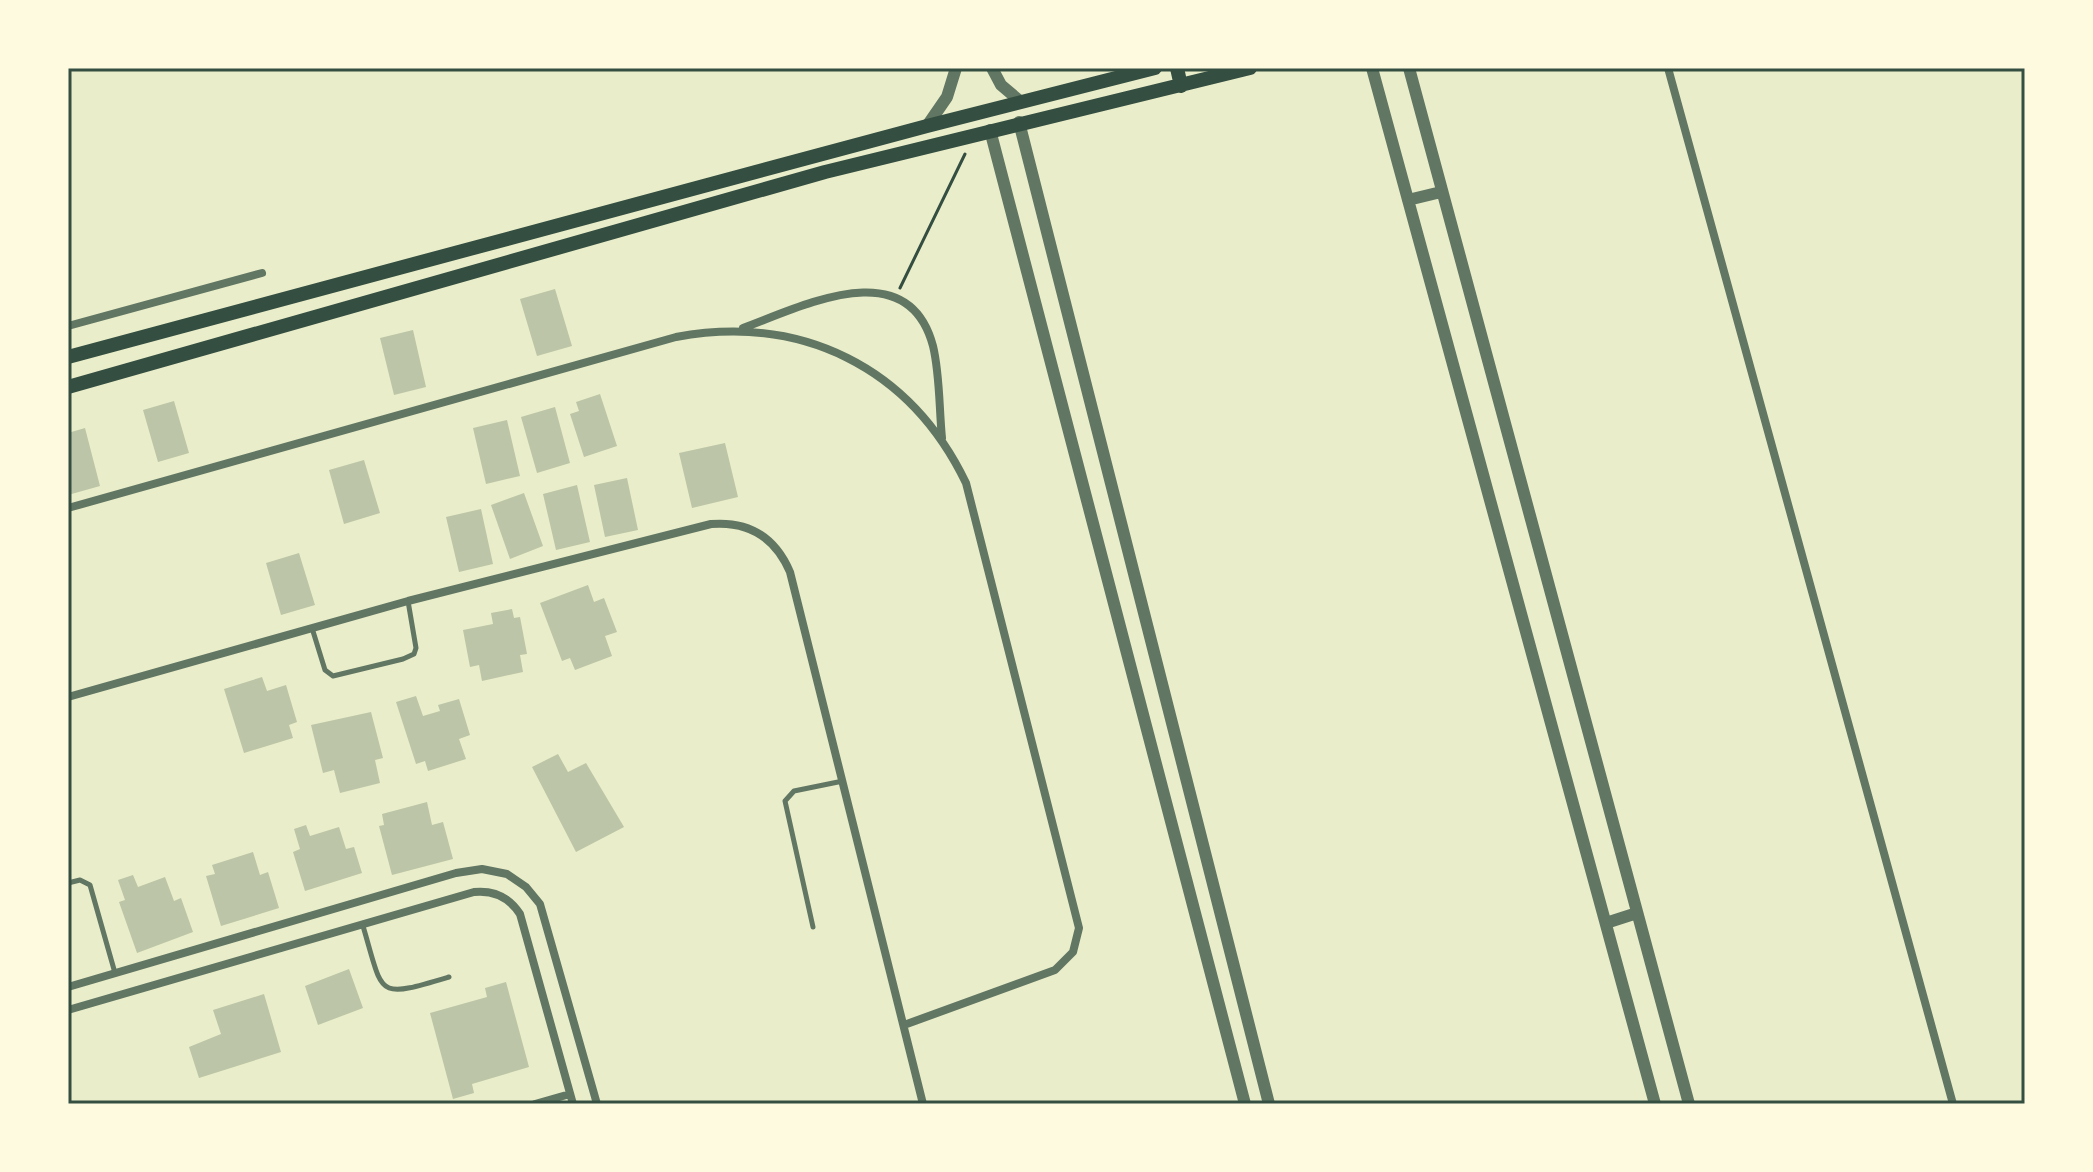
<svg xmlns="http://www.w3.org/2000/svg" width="2093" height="1172" viewBox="0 0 2093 1172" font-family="Literata,serif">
<rect width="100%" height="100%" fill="#e9edc9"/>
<path fill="#bcc5a7" d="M 555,289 L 572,346 L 537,356 L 520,299 Z
M 413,330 L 426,387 L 394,395 L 380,338 Z
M 600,394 L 617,446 L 584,457 L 570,414 L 579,411 L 576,402 Z
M 174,401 L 189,453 L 158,462 L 143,410 Z
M 555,407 L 570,463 L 537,473 L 521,417 Z
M 507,420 L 520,476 L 486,484 L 473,428 Z
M 85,428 L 100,486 L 68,495 L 68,433 Z
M 725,443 L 738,497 L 692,508 L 679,453 Z
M 364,460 L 380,513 L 344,524 L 329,470 Z
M 627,478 L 638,530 L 605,537 L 594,485 Z
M 577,485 L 590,542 L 556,550 L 543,494 Z
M 524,493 L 543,546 L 510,559 L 491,505 Z
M 481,509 L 493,564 L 459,572 L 446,517 Z
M 299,553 L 315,605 L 281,615 L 266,563 Z
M 588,585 L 594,602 L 604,598 L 617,632 L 605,636 L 612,656 L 575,670 L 570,658 L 562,661 L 540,603 Z
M 512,609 L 514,618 L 520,617 L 527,654 L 520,655 L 523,672 L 482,681 L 479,665 L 470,667 L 463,630 L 493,624 L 491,613 Z
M 262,677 L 267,691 L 286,685 L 297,722 L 289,725 L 293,738 L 244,753 L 224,689 Z
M 416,696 L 423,716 L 440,711 L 438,705 L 459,699 L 470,735 L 459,739 L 466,759 L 428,771 L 425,761 L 416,764 L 396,702 Z
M 371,712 L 383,758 L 375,760 L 380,783 L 340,793 L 334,770 L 323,773 L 311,725 Z
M 558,754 L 568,772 L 586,763 L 624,827 L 576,852 L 532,767 Z
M 427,802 L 432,825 L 443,822 L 453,859 L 392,875 L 379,826 L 384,825 L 382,814 Z
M 306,825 L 310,836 L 339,827 L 346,849 L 354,847 L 362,873 L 305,891 L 293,852 L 300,849 L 294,829 Z
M 253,852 L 260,875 L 268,872 L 279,908 L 221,926 L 206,876 L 215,874 L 212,865 Z
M 133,875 L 138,887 L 165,877 L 174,901 L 181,898 L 193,932 L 137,953 L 119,902 L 125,900 L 118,880 Z
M 349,969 L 363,1008 L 318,1025 L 305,986 Z
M 506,982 L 529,1067 L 472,1084 L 474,1093 L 453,1099 L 430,1013 L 487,997 L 485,988 Z
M 264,994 L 281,1052 L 199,1078 L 189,1047 L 221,1034 L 213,1010 Z"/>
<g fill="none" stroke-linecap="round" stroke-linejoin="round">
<path stroke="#344e41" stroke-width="3" d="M 900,288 L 965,154"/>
<path stroke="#617663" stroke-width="5" d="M 312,628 L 325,670 L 333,676 L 403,659 L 414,654 L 416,648 L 408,601
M 68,883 L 80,880 L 90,885 L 115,973
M 363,926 C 384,997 375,999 449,977
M 813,927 L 785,801 L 794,791 L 843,781"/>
<path stroke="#617663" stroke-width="8" d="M 1668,68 L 1953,1104
M 68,326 L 262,273
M 743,328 C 801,307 908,251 933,346 C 940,375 939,408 942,438
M 68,508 L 676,337 C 802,314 910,367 966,483 L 1079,928 L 1073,952 L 1055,970 L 904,1025
M 68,697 L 408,601 L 711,524 C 748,521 775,537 790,572 L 923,1104
M 68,987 L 456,873 L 482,869 L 507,874 L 526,887 L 540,904 L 597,1104
M 68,1010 L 474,892 C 494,890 509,897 520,914 L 573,1104
M 535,1104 L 570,1094"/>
<path stroke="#617663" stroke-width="12" d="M 992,68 L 1001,85 L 1021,102
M 1372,68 L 1655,1104
M 1409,68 L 1689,1104
M 1019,122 L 1269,1104
M 927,126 L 947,97 L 956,68
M 990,130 L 1245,1104
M 1408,200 L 1441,192
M 1606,923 L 1637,913"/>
<path stroke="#344e41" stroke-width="14" d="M 1177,68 L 1181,86
M 68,357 L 927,126 L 1155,68
M 68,387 L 825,172 L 1250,68"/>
</g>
<rect width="2093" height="1172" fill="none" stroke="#fefae0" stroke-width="140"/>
<rect x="70" y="70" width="1953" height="1032" fill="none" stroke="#344e41" stroke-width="3"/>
</svg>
